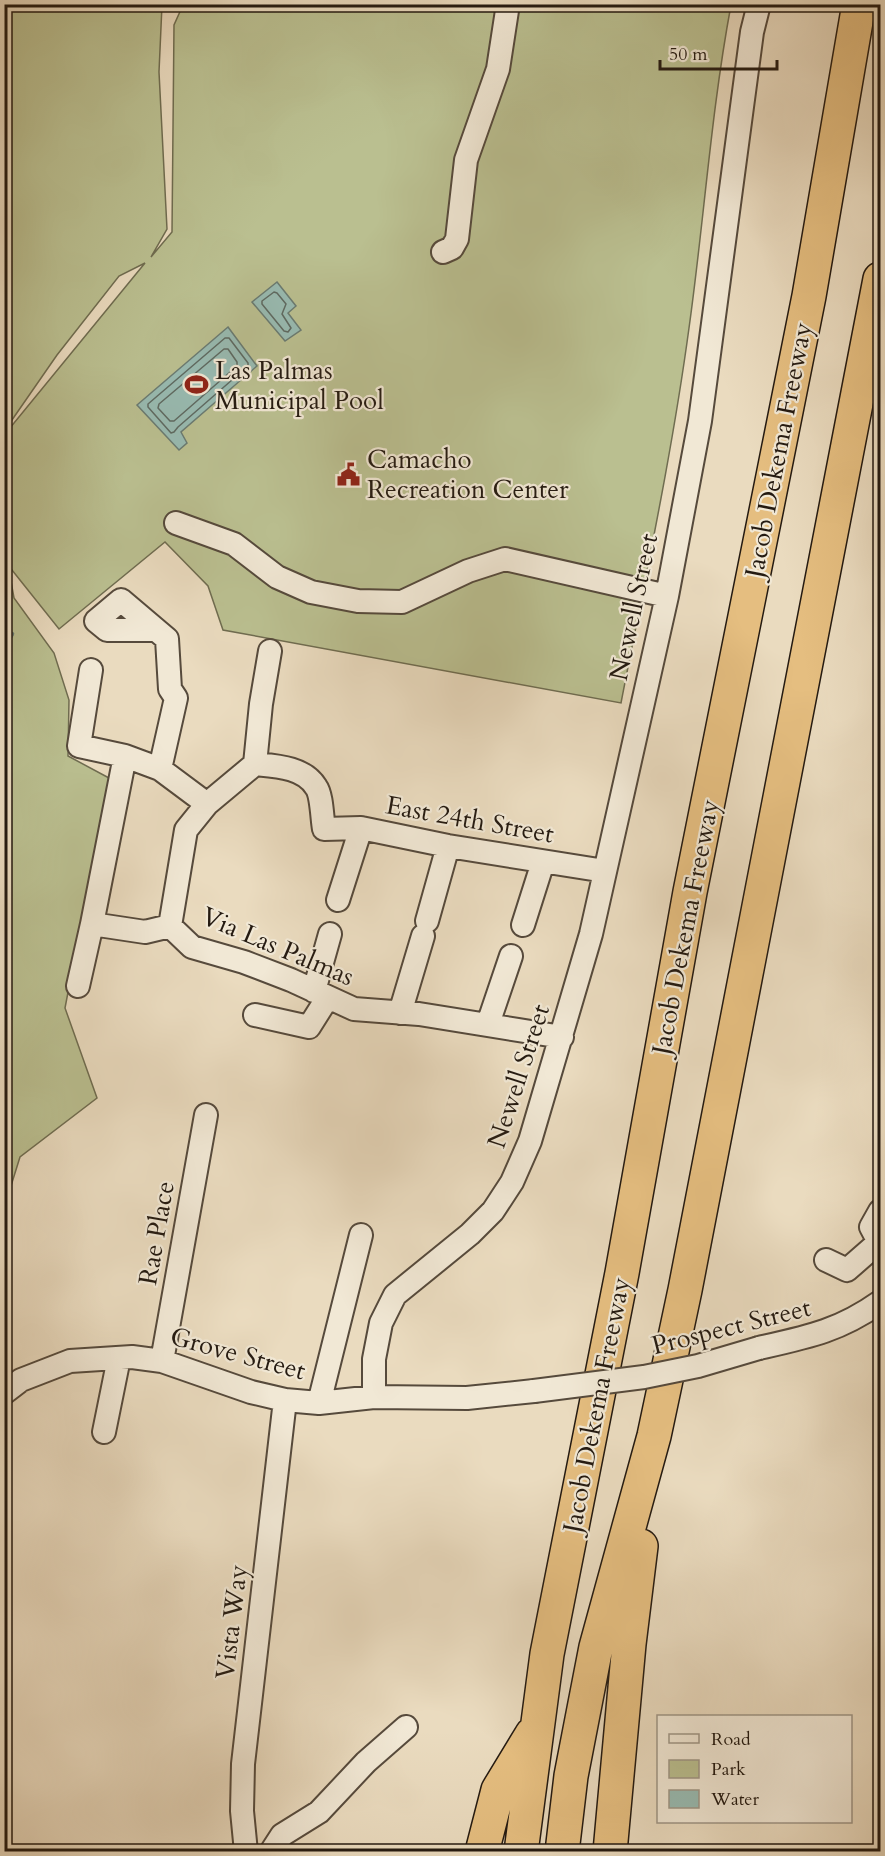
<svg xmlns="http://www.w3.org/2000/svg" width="885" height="1856" viewBox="0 0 885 1856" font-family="Cardo,serif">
<rect width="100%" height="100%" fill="#eadbbf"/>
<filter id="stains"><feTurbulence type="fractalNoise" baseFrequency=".00333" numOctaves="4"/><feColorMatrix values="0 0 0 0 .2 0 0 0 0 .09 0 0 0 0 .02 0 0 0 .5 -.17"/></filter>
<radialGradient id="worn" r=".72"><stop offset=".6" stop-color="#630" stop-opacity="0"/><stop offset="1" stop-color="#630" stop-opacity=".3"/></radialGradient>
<path fill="#babf90" stroke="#6f6c50" stroke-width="1.5" d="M 5,5 L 162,5 L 159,72 L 167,229 L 151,257 L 172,232 L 174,25 L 183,5 L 731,5 C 711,112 704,221 689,328 C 672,454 645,579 621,703 L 223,630 L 208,586 L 165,542 L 59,629 L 8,565 L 14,598 L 54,653 L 69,700 L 68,756 L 109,778 L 65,1008 L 97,1098 L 20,1157 L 5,1205 L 5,434 L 145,263 L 119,276 L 57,355 L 5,430 Z"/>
<path fill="#98bbb2" stroke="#6a7b72" stroke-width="1.5" d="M 277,282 L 296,306 L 288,313 L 301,330 L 285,341 L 252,302 Z
M 228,327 L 257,366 L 181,432 L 187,443 L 179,450 L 137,405 Z"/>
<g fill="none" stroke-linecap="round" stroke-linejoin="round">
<path stroke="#5e6a62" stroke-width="1.5" d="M 274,292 L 277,293 L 286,304 L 282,314 L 291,328 L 288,332 L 284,331 L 262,304 L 262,301 Z
M 225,338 L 229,338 L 248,363 L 248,366 L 178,427 L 174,432 L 171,433 L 148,407 L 148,404 Z
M 224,349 L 228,349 L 237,362 L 237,366 L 174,421 L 170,421 L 158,408 L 159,404 Z"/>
<path stroke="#6a7b72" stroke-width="4.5" d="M 4,647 L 12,634"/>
<defs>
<path id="minor" d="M 443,252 L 452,248 L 457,239 L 466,160 L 498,69 L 508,4
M 176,523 L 234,544 L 277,577 L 311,592 L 358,601 L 402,602 L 468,571 L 505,559 L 667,596
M 156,630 L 107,630 L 96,621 L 121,600 L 167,639 L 170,689 L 176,698 L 160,769
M 91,670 L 79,746 L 125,756 L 92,924 L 145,932 L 170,926
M 125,756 L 160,769 L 207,804
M 255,764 L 261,704 L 270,651
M 338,900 L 361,828
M 427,921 L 448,846
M 523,925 L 543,862
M 78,986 L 92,924
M 314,991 L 330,934
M 400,1013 L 423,936
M 255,1015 L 309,1027 L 328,997
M 488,1024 L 511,956
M 562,1037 L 419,1014 L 354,1009 L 291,980 L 244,962 L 192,947 L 170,926 L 186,830 L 207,804 L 255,764 C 276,766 304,767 316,787 C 322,795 322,819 324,829 L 361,828 L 448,846 L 605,871
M 879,1242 L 871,1227 L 880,1211
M 826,1260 L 847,1270 L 879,1242 L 880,1243
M 759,1348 C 808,1337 839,1331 880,1302
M 162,1361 L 206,1115
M 4,1393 L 21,1380 L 70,1361 L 132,1357 L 162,1361 L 251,1392 L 285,1400 L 319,1403 L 374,1397 L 467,1398 L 534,1391
M 374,1397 L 374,1359 L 381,1323 L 395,1295 L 470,1234 L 493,1211 L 512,1182 L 530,1141 L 591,934 L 667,596 L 700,421 L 752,32 L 759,4
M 319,1403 L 361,1235
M 104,1432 L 119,1358
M 246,1852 L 242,1811 L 243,1764 L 285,1400
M 271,1852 L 282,1835 L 319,1812 L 366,1762 L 406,1727"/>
<path id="highway" d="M 482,1852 L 498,1790 L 532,1734
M 521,1852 L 547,1654 L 622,1273 L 690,892 L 809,296 L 859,4
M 562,1852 L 571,1776 L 596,1647 L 654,1436 L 685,1290 L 880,279
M 610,1852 L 629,1644 L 641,1546"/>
</defs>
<use href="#minor" stroke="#564a3c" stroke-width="26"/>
<use href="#highway" stroke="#241a11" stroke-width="36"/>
<use href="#minor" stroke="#f1e8d5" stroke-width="22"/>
<use href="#highway" stroke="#e5be80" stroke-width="33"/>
<defs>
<path id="minor-bridge" d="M 534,1391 L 644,1377 L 698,1366 L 759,1348"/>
</defs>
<use href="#minor-bridge" stroke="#564a3c" stroke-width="26" stroke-linecap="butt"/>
<use href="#minor-bridge" stroke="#f1e8d5" stroke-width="22"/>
</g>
<defs>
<symbol id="stadium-bare" viewBox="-9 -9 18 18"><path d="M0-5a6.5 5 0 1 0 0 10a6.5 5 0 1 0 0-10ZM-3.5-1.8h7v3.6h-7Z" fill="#8f2418" stroke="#f1e8d5" stroke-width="2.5" paint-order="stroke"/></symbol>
<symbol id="civic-bare" viewBox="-9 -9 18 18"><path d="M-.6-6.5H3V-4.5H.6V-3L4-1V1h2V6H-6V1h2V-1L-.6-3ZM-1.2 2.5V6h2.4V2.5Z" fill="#8f2418" stroke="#f1e8d5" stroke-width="2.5" paint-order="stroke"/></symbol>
</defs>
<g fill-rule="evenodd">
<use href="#stadium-bare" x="180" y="368" width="33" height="33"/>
<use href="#civic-bare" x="332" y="458" width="33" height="33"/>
</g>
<g text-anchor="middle" stroke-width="4.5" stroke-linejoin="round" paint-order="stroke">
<g font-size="26" fill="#241a11" stroke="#f1e8d5" text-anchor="start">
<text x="215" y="379">Las Palmas<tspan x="215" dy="30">Municipal Pool</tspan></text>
<text x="367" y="468">Camacho<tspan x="367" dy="30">Recreation Center</tspan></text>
</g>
<g font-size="26" fill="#241a11" stroke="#f1e8d5">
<text transform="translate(778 450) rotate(-79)" y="9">Jacob Dekema Freeway</text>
<text transform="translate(633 607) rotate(-78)" y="9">Newell Street</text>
<text transform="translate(470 819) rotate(10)" y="9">East 24th Street</text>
<text transform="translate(685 927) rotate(-79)" y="9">Jacob Dekema Freeway</text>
<text transform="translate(278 946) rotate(23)" y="9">Via Las Palmas</text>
<text transform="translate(518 1076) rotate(-72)" y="9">Newell Street</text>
<text transform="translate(156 1233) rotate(-80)" y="9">Rae Place</text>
<text transform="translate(731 1326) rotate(-14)" y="9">Prospect Street</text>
<text transform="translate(238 1353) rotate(15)" y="9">Grove Street</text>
<text transform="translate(596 1405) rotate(-79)" y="9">Jacob Dekema Freeway</text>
<text transform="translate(231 1622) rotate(-83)" y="9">Vista Way</text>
</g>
</g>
<rect width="885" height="1856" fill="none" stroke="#eadbbf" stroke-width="24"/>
<rect x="6" y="6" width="873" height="1844" fill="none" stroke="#241a11" stroke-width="3"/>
<rect x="12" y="12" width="861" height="1832" fill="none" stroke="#241a11" stroke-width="1.5"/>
<rect x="657" y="1715" width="195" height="108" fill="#f1e8d5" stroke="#9f9687" stroke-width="1.5"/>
<rect x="669" y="1734" width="30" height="9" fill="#f1e8d5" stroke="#9f9687" stroke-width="1.5"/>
<text x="711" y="1745" font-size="18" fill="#241a11">Road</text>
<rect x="669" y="1760" width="30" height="18" fill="#babf90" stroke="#9f9687" stroke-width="1.5"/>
<text x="711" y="1775" font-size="18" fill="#241a11">Park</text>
<rect x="669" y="1790" width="30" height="18" fill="#98bbb2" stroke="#9f9687" stroke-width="1.5"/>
<text x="711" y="1805" font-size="18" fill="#241a11">Water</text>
<path d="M660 60v9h117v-9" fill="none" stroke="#241a11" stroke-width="3"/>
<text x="669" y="60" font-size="18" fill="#241a11" stroke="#f1e8d5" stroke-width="4.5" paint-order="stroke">50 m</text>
<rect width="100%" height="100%" filter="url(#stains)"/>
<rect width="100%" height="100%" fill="url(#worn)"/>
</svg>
